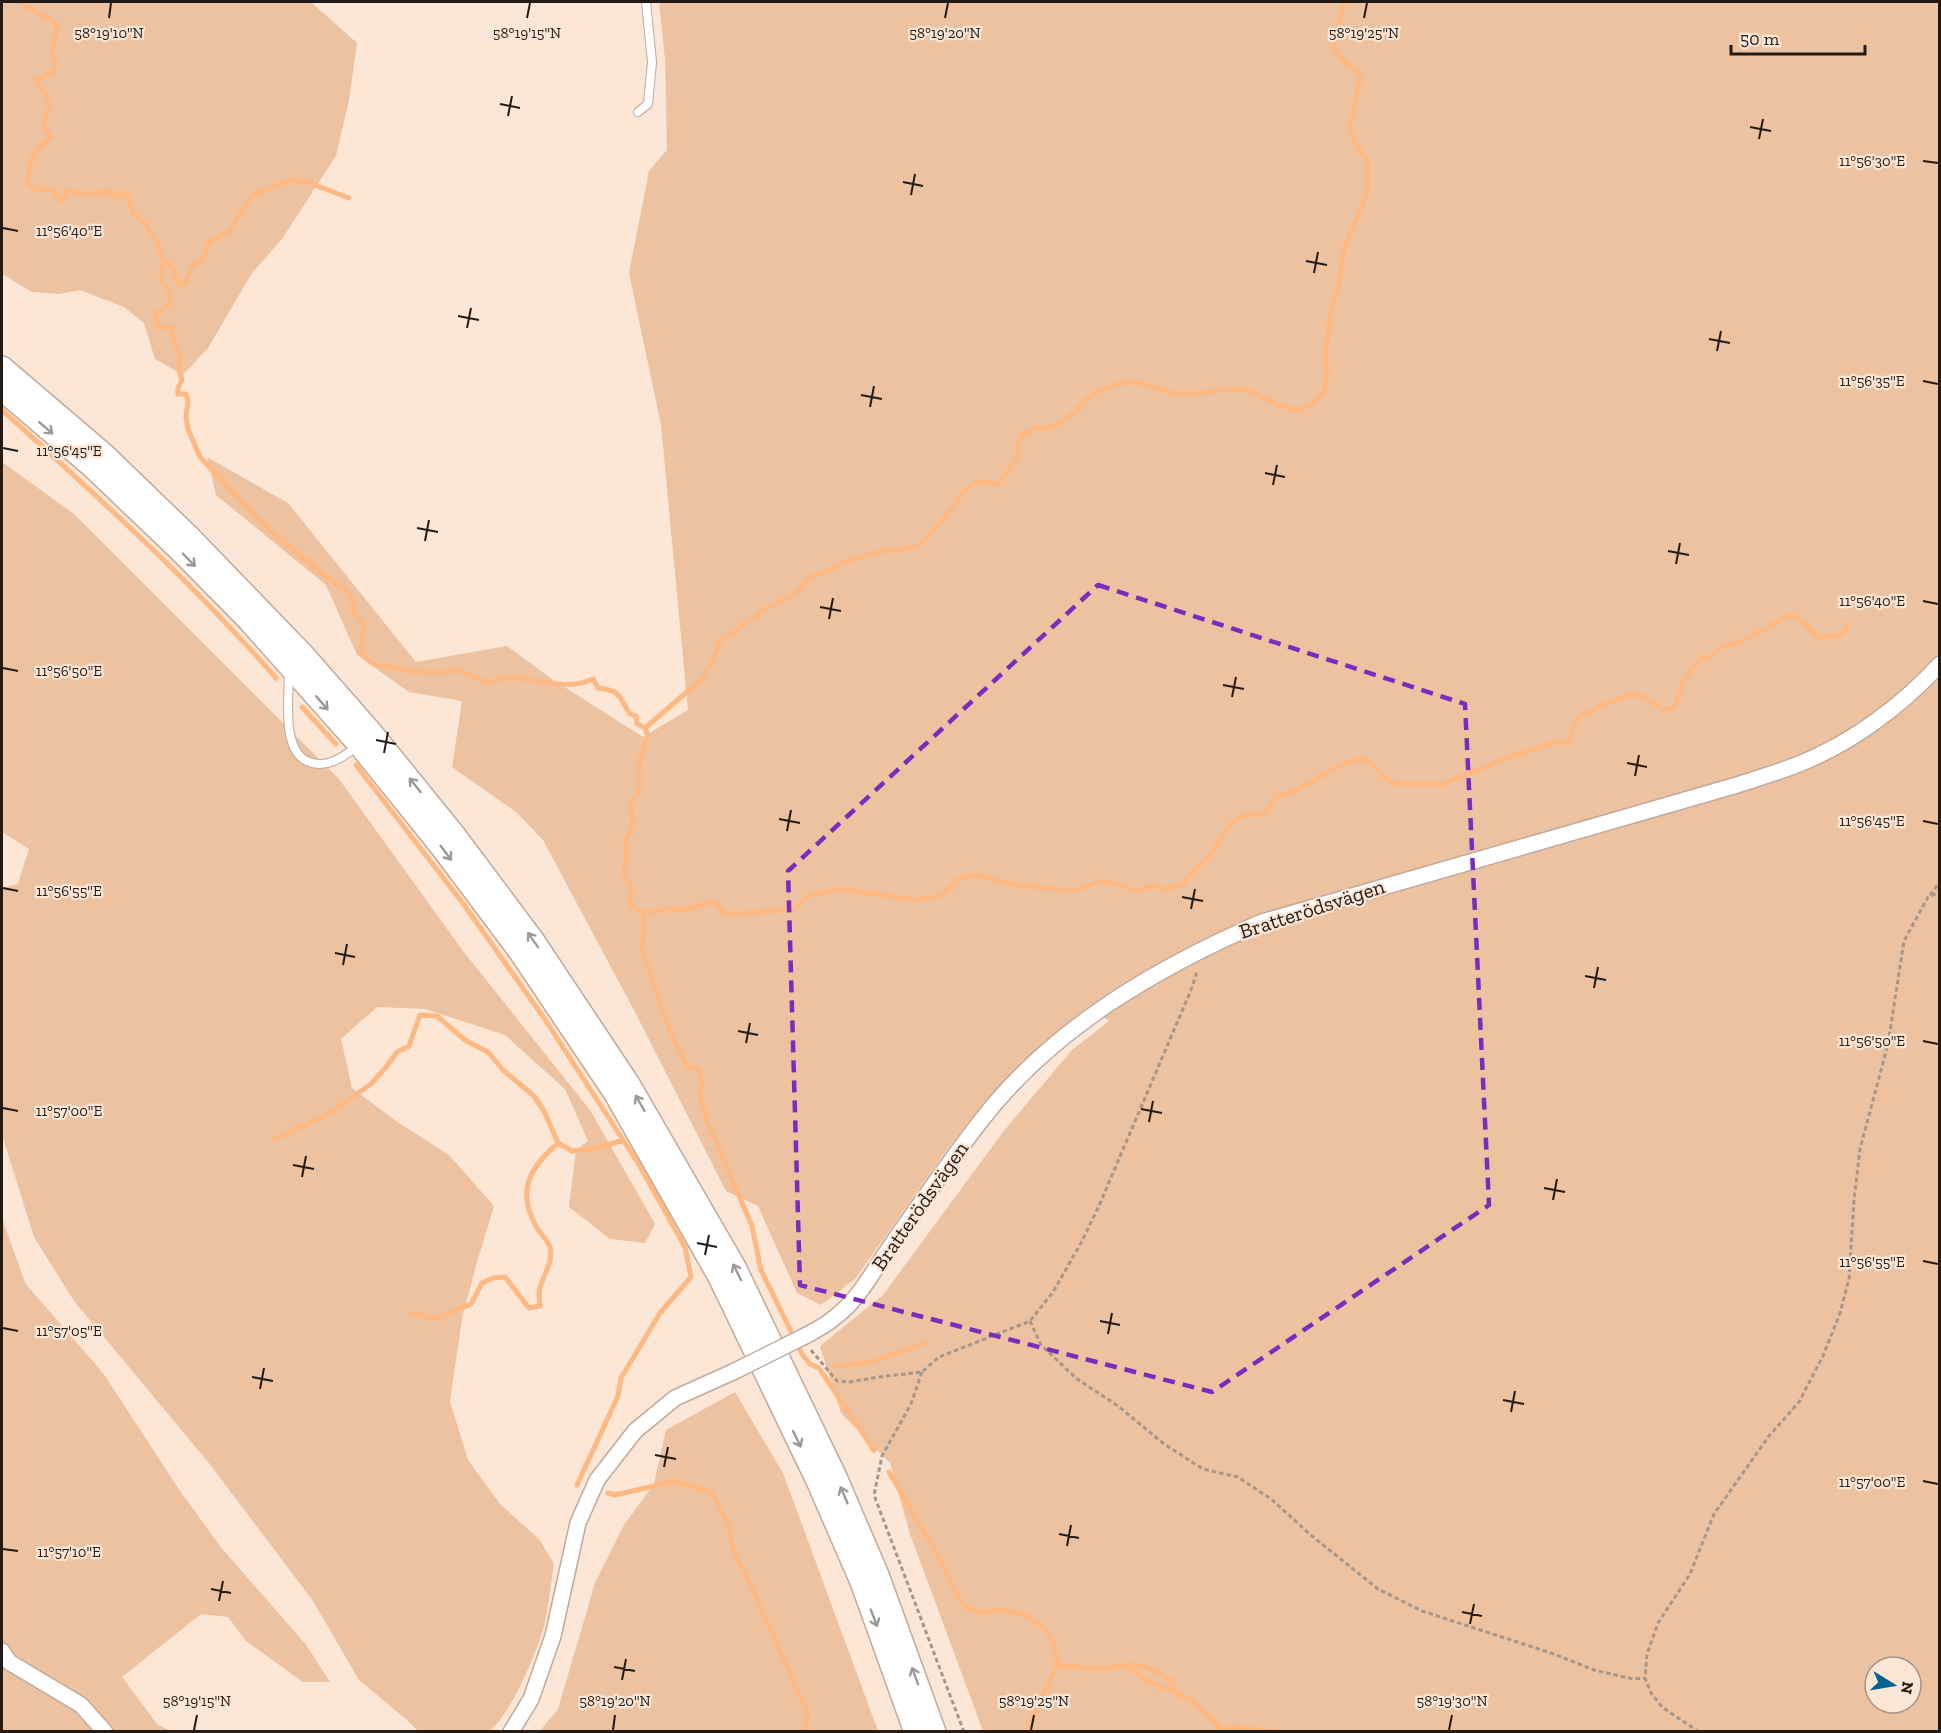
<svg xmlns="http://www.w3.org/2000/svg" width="1941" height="1733" viewBox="0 0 1941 1733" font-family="'Zilla Slab',serif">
<rect width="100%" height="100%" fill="#fce6d6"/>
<path fill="#edc2a1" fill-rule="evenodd" d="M 2,2 L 311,2 L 357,43 L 349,100 L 336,156 L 282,239 L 252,273 L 208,348 L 183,375 L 155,359 L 144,323 L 124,307 L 80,290 L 59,294 L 32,292 L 2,274 Z
M 659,2 L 1939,2 L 1939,1731 L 983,1731 L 910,1534 L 890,1463 L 841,1413 L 820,1346 L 883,1295 L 1003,1132 L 1071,1051 L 1109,1021 L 1089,1006 L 1052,1036 L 975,1114 L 946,1151 L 855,1279 L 821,1305 L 797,1293 L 758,1206 L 726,1191 L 637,1016 L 543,840 L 516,812 L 452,767 L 462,701 L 409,692 L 357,655 L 326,585 L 216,495 L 207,457 L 288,503 L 416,662 L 507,646 L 552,679 L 643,737 L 688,710 L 661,425 L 629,273 L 649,171 L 667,150 L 665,59 ZM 1875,1667 L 1911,1667 L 1911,1703 L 1875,1703 Z
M 2,462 L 74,514 L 339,779 L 463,951 L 590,1110 L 655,1224 L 645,1243 L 610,1239 L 569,1207 L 576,1150 L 588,1141 L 565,1089 L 505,1035 L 425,1009 L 377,1007 L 341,1039 L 352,1088 L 396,1121 L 449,1155 L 494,1206 L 477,1262 L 462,1319 L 450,1401 L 468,1460 L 500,1504 L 539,1539 L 554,1564 C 550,1586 549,1611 542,1633 C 533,1661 511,1712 490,1731 L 418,1731 L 407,1720 L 359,1680 L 313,1601 L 212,1467 L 74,1301 L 34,1237 L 2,1135 L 2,888 L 18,884 L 29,849 L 2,832 Z
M 2,1218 L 25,1283 L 103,1373 L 180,1491 L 220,1546 L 307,1646 L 330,1682 L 303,1682 L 246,1641 L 228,1617 L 201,1614 L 122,1677 L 157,1724 L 170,1731 L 2,1731 Z
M 735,1392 L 783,1473 L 878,1731 L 540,1731 L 558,1709 L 595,1583 L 624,1525 L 654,1484 L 666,1430 Z"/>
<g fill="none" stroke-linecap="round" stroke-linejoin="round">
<path stroke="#feb881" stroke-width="5" d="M 21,2 C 30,11 46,14 57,25 L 52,56 L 56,61 L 54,71 L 36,79 C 38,87 43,89 47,96 C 51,105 46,117 43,126 L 51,137 C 31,153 30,158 28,183 L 35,189 L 53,189 L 59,199 L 64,200 L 68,191 L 93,195 L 107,191 L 119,198 L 120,193 L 126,193 L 134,214 L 146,224 L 158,245 L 163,259 L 161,280 C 172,294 177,305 156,312 L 158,328 L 172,327 L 173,339 L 181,358 L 178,366 L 182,380 L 178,388 L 178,394 L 186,394 L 188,401 L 186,417 L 188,429 L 200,457 L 265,526 L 335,584 L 345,589 L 354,600 L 352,610 L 364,626 C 363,633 360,643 362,650 C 367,667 384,666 398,668 C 419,673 438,675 459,670 C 470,678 478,675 488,683 C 523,667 556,696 593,679 L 598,688 C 621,690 619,697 630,714 L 636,716 L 637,724 L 645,728 L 648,736 L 639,762 L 639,792 C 624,806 633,808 633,824 C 633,829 627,838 625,843 L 627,852 L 623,875 L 633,888 C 625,902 631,908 645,914 L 642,948 L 667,1023 L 683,1059 L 689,1067 L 699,1069 L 702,1082 L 700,1096 L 706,1118 L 752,1226 L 761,1270 L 802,1354 L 810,1364 L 819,1368 L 874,1450
M 163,259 L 173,267 L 176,280 L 180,287 L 187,280 L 193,264 L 199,263 L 206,253 L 209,242 L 229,232 L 252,195 L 291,180 L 307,182 L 349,198
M 2,410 C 97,496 191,581 276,678
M 302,707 L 336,744
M 645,728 L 702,679 L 712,663 L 721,638 L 732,634 L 743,624 L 754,618 L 765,609 L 791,596 L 800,589 L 809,578 L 826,572 L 842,563 L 869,554 L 917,547 L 933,531 L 955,505 L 964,490 L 975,483 L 987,482 L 998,484 L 1017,459 L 1018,444 L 1024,434 L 1036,428 L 1051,427 L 1067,419 L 1092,394 L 1114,385 L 1137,382 L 1172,393 L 1195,394 L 1219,390 L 1245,389 L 1277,404 L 1296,410 L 1311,405 L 1324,393 L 1327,377 L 1326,350 L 1330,318 L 1339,283 L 1344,248 L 1368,192 L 1367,160 L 1356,145 L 1350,127 L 1361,74 L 1347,64 L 1334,51 L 1344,2
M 356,765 L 462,902 L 542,1015 L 638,1163 L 685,1247 L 691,1277 L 660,1313 L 621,1378 L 618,1396 L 577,1485
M 645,914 L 671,908 L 682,910 L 714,902 L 726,914 L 792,910 L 809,895 L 841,889 L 915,900 L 941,896 L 960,878 L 974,875 L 1023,886 L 1073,891 L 1100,881 L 1122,885 L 1134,891 L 1155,886 L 1164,889 L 1182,885 C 1191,872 1196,869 1207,858 C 1226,839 1225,810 1262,815 L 1268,810 L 1276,796 L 1291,793 L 1343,764 L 1364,759 L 1374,766 L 1385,778 L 1397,784 L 1442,784 L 1518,754 L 1557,742 L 1569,742 L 1577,719 L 1599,706 L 1632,694 L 1645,697 L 1665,710 L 1674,707 L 1680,694 L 1683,682 L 1700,659 L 1711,657 L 1724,645 L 1738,643 L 1791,615 L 1803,622 L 1819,638 L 1840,635 L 1849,624
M 275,1139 L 330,1113 L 371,1084 L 387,1066 L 397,1052 L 409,1046 L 420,1015 L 437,1016 L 465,1040 L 488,1052 L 503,1070 L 534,1096 L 544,1111 L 558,1143 L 572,1151 L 594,1149 L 623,1140
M 412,1313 L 435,1319 L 471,1304 L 482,1283 L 493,1278 L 505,1277 L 529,1308 L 540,1306 C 540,1300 538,1293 540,1288 C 543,1275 554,1261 550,1247 C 548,1241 541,1234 537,1228 C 516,1192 529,1168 558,1143
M 835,1366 L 871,1362 L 925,1343
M 889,1472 L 942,1563 L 952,1586 L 965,1607 C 971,1609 977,1611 983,1612 C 991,1613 999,1609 1007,1611 C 1039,1616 1055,1633 1058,1665 L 1098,1669 L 1121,1666 L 1134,1671 L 1151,1683 L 1166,1688 L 1191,1700 L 1222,1729 L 1236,1727 L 1276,1732
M 608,1493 L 615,1495 L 675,1481 L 711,1492 L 729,1526 L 731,1541 L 736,1556 L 749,1581 L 808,1714 L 805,1732
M 1123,1666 C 1144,1662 1156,1671 1173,1682 L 1174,1692
M 1025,1732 L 1058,1665"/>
<defs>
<path id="service" d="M 638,112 L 648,104 L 652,62 L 646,2
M 289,673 C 289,697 281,752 309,762 C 329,769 344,756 359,745"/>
<path id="minor" d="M 803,1337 C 814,1331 825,1326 834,1318 C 858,1301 873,1271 890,1247 C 919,1205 949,1162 980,1122 C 1051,1029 1156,968 1262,922 L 1737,785 C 1758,778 1779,772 1799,764 C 1852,743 1901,706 1940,664
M 2,1651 L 9,1662 L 81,1705 L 105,1732
M 511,1732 L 531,1699 L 553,1636 L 578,1523 L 597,1480 L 635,1431 L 675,1398 L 735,1371"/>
<path id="secondary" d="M 2,367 L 104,454 L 190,537 L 302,653 L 373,734 L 454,834 L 534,941 L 629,1084 L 735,1267 L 836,1477 L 878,1575 L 935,1732
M 2,390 L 91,466 L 180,551 L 248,620 L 359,745 L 441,847 L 519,951 L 615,1094 L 719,1277 L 818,1483 L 861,1582 L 915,1732"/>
</defs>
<use href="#service" stroke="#bfaa9b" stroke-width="10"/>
<use href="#minor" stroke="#bfaa9b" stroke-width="18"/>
<use href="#secondary" stroke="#bfaa9b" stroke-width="24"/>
<path stroke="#a7978b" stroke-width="3" stroke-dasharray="4.5 3" stroke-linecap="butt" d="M 1930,895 L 1940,882
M 1030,1321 L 1041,1345 L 1077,1379 L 1118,1406 L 1164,1444 L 1203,1469 L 1238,1477 L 1271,1499 L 1312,1536 L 1378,1589 L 1422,1611 L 1554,1654 L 1594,1670 L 1633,1679 L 1645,1678
M 811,1350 L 837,1381 L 849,1382 L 878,1377 L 922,1372 L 939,1357 L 1030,1321 L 1053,1292 L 1081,1243 L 1098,1208 L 1191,990 L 1197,972
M 922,1372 L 911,1404 L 882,1456 L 874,1495 L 964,1732
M 1699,1732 L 1662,1707 L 1651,1693 L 1645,1678 L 1647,1654 L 1658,1623 L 1690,1574 L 1714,1514 L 1769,1436 L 1799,1402 L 1823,1356 L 1840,1313 L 1849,1279 L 1854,1200 L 1860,1149 L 1888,1044 L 1904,941 L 1928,897 L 1940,892"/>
<use href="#service" stroke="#fff" stroke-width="8"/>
<use href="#minor" stroke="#fff" stroke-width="15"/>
<use href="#secondary" stroke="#fff" stroke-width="21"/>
<defs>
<path id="minor-bridge" d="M 735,1371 L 803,1337"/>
</defs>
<use href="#minor-bridge" stroke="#bfaa9b" stroke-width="18" stroke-linecap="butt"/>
<use href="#minor-bridge" stroke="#fff" stroke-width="15"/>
</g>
<defs><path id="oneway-shaft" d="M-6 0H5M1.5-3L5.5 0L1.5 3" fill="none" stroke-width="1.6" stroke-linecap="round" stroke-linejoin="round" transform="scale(1.5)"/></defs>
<g stroke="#9c9896">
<use href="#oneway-shaft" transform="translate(46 428) rotate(41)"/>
<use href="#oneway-shaft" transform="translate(189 560) rotate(46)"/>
<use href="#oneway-shaft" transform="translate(322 703) rotate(49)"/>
<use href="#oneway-shaft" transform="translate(415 785) rotate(-129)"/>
<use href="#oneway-shaft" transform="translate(446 853) rotate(53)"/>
<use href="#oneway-shaft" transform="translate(533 940) rotate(-125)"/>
<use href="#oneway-shaft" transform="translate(640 1103) rotate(-120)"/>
<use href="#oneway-shaft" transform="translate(737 1272) rotate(-117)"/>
<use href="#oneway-shaft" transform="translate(797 1439) rotate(64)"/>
<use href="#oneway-shaft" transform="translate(844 1495) rotate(-113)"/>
<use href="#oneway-shaft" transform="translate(874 1618) rotate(69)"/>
<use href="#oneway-shaft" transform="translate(915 1676) rotate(-110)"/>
</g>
<path fill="none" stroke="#7b2cbf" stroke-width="4.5" stroke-dasharray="12 8" stroke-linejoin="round" d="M 1098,585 L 1465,704 L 1489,1205 L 1212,1392 L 800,1285 L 788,871 Z"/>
<path fill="none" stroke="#221b15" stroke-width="2" d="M 109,18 L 111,3M 527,18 L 530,3M 945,18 L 948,3M 1364,18 L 1367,3M 500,104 L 520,108M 508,116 L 512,96M 1750,127 L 1771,131M 1759,139 L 1763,119M 1923,161 L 1938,163M 903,182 L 923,186M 911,195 L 915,174M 3,228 L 18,231M 1306,261 L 1327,265M 1314,273 L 1318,252M 458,316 L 479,320M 467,328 L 471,308M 1709,339 L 1730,343M 1717,351 L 1721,331M 1923,381 L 1938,384M 861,395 L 882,399M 870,407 L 874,386M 3,448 L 18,451M 1265,473 L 1285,477M 1273,485 L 1277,465M 417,528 L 438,532M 425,541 L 429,520M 1668,551 L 1689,555M 1676,564 L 1680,543M 1923,601 L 1938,604M 820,607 L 841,611M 829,619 L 833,598M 3,668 L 18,671M 1223,685 L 1244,689M 1232,697 L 1236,677M 376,740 L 396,744M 384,753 L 388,732M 1627,763 L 1647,767M 1635,776 L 1639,755M 779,819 L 800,823M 1923,821 L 1938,824M 787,831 L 791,810M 3,888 L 18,891M 1182,897 L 1203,901M 1191,909 L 1195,889M 335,953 L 355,957M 343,965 L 347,944M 1585,976 L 1606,980M 1594,988 L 1598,967M 738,1031 L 758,1035M 1923,1041 L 1938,1044M 746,1043 L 750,1023M 3,1108 L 18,1111M 1141,1109 L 1162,1113M 1149,1122 L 1153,1101M 293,1165 L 314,1169M 302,1177 L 306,1156M 1544,1188 L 1565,1192M 1553,1200 L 1557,1179M 697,1243 L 717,1247M 705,1255 L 709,1235M 1923,1261 L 1938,1264M 1100,1321 L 1120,1325M 3,1328 L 18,1331M 1108,1334 L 1112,1313M 252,1377 L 273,1381M 260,1389 L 264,1368M 1503,1400 L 1524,1404M 1511,1412 L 1515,1391M 655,1455 L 676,1459M 664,1467 L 668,1447M 1923,1481 L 1938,1484M 1059,1534 L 1079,1538M 1067,1546 L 1071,1525M 3,1549 L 18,1551M 211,1589 L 231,1593M 219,1601 L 223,1581M 1462,1612 L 1482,1616M 1470,1624 L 1474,1604M 614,1667 L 635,1671M 622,1680 L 626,1659M 194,1730 L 197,1715M 613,1730 L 615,1715M 1031,1730 L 1034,1715M 1449,1730 L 1452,1715"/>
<g text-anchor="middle" stroke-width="4.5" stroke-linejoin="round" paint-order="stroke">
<g font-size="21" fill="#221b15" stroke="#fce6d6">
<text transform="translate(1312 909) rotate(-18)" y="7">Bratterödsvägen</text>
<text transform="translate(920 1206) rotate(-55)" y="7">Bratterödsvägen</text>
</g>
</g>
<g font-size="15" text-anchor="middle" fill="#221b15" stroke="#fce6d6" stroke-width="4.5" stroke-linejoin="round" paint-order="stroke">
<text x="109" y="38">58°19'10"N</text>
<text x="527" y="38">58°19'15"N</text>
<text x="945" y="38">58°19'20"N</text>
<text x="1364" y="38">58°19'25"N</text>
<text x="1872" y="166">11°56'30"E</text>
<text x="69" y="236">11°56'40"E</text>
<text x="1872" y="386">11°56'35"E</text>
<text x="69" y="456">11°56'45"E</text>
<text x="1872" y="606">11°56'40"E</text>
<text x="69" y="676">11°56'50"E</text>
<text x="1872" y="826">11°56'45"E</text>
<text x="69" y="896">11°56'55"E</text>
<text x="1872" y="1046">11°56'50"E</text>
<text x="69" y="1116">11°57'00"E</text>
<text x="1872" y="1267">11°56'55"E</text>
<text x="69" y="1336">11°57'05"E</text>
<text x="1872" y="1487">11°57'00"E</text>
<text x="69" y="1557">11°57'10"E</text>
<text x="197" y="1706">58°19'15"N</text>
<text x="615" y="1706">58°19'20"N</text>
<text x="1034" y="1706">58°19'25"N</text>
<text x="1452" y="1706">58°19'30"N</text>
</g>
<rect width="1941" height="1733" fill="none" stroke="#221b15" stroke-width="6"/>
<g transform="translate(1893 1685) rotate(101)"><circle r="28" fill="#fce6d6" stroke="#a59589" stroke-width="1.5"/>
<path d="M0-4.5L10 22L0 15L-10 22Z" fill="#006594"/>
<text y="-9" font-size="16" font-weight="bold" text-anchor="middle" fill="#221b15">N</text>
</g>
<path d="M1731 45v9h134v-9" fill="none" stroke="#221b15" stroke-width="3"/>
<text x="1740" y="45" font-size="18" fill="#221b15" stroke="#fce6d6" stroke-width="4.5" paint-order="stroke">50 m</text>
</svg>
